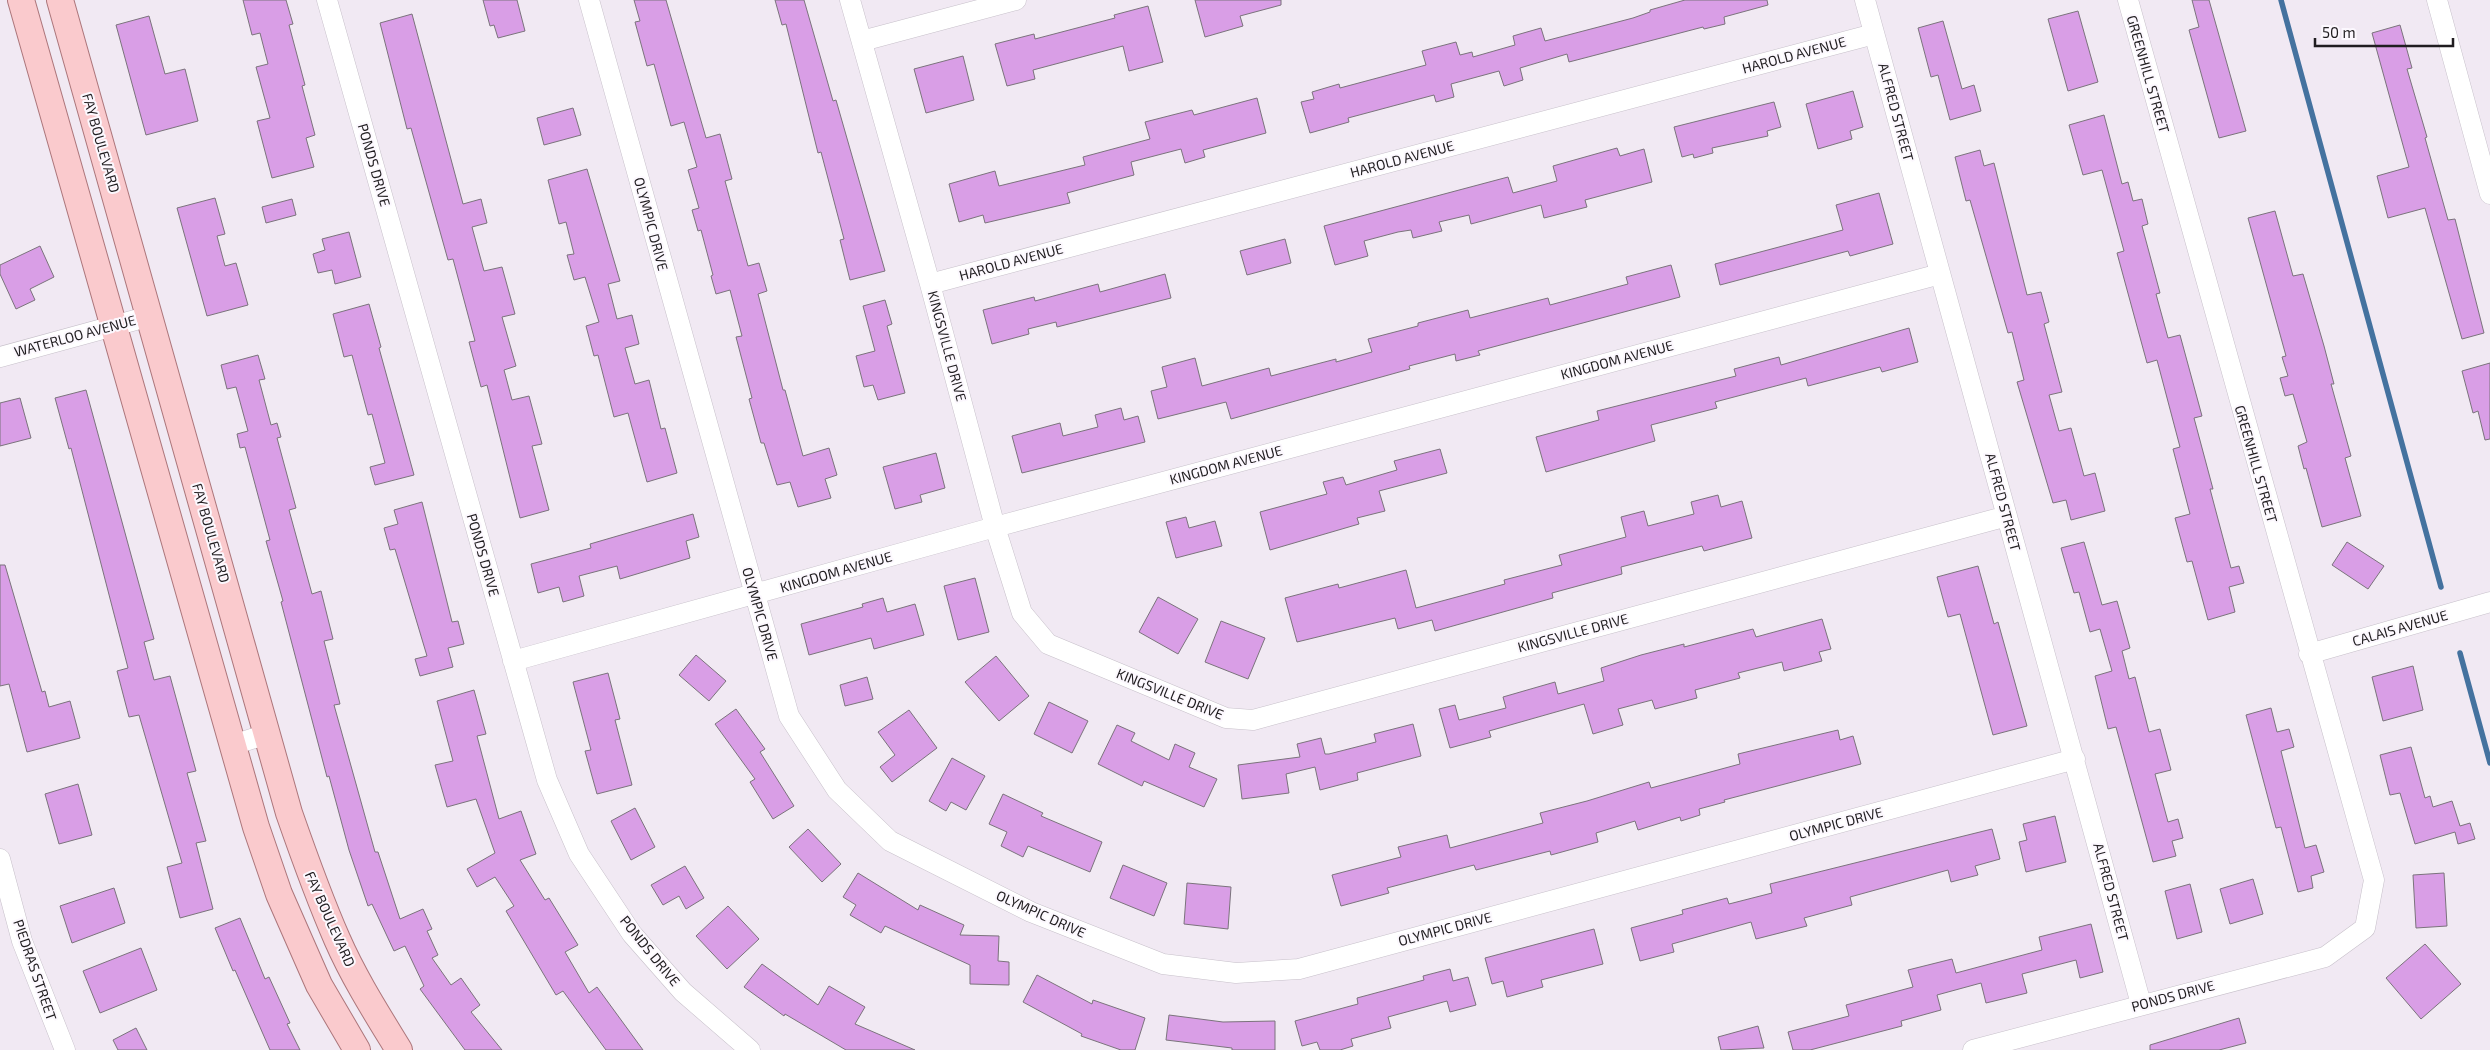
<svg xmlns="http://www.w3.org/2000/svg" width="2490" height="1050" viewBox="0 0 2490 1050" font-family="'Exo 2',sans-serif">
<rect width="100%" height="100%" fill="#f1e9f3"/>
<g fill="none" stroke-linecap="round" stroke-linejoin="round">
<path stroke="#44729f" stroke-width="5.5" d="M 2281,0 L 2441,587
M 2460,653 L 2490,763"/>
</g>
<path fill="#d99ee6" stroke="#7b737c" d="M 243,0 L 286,0 L 293,24 L 289,25 L 305,85 L 302,86 L 315,135 L 306,138 L 314,167 L 272,178 L 257,121 L 270,118 L 256,67 L 268,64 L 260,33 L 252,35 Z
M 483,0 L 517,0 L 525,31 L 498,38 L 494,25 L 490,26 Z
M 634,0 L 666,0 L 706,138 L 720,134 L 732,179 L 725,181 L 748,266 L 759,263 L 767,291 L 758,294 L 783,390 L 785,390 L 803,456 L 829,448 L 837,475 L 825,479 L 831,498 L 798,507 L 790,482 L 777,485 L 764,443 L 761,443 L 749,399 L 752,398 L 736,337 L 742,336 L 730,290 L 716,294 L 711,276 L 713,275 L 701,230 L 698,231 L 692,210 L 699,208 L 688,170 L 697,167 L 684,122 L 671,126 L 654,64 L 647,66 L 635,22 L 640,21 Z
M 775,0 L 804,0 L 833,101 L 836,100 L 885,271 L 850,280 L 840,240 L 844,239 L 821,152 L 818,153 L 786,24 L 782,25 Z
M 1195,0 L 1281,0 L 1281,5 L 1240,16 L 1243,26 L 1205,37 Z
M 1685,0 L 1767,0 L 1768,5 L 1724,17 L 1725,24 L 1704,29 L 1703,27 L 1569,62 L 1567,54 L 1520,68 L 1523,80 L 1504,86 L 1499,71 L 1451,84 L 1454,97 L 1436,102 L 1434,95 L 1348,118 L 1349,122 L 1310,133 L 1301,102 L 1314,99 L 1312,92 L 1339,84 L 1340,88 L 1426,65 L 1422,51 L 1456,42 L 1460,55 L 1472,52 L 1473,57 L 1515,45 L 1513,36 L 1541,28 L 1545,41 L 1633,18 L 1650,12 L 1650,10 Z
M 2192,0 L 2209,0 L 2246,131 L 2219,138 L 2189,30 L 2199,27 Z
M 1148,6 L 1163,62 L 1129,71 L 1123,46 L 1033,70 L 1035,79 L 1007,86 L 995,44 L 1034,34 L 1035,39 L 1115,18 L 1114,15 Z
M 2078,11 L 2098,82 L 2068,91 L 2048,19 Z
M 412,14 L 463,204 L 481,199 L 487,223 L 472,227 L 484,271 L 502,267 L 515,314 L 502,317 L 516,366 L 504,370 L 512,400 L 529,396 L 542,444 L 532,446 L 549,510 L 520,518 L 487,385 L 481,387 L 469,342 L 475,341 L 453,259 L 448,260 L 411,128 L 407,129 L 380,23 Z
M 149,16 L 165,74 L 185,69 L 198,121 L 146,135 L 116,25 Z
M 1943,21 L 1962,89 L 1974,85 L 1981,111 L 1950,120 L 1938,75 L 1931,77 L 1918,28 Z
M 2400,25 L 2412,68 L 2407,69 L 2427,137 L 2425,138 L 2448,220 L 2455,219 L 2484,333 L 2462,339 L 2425,208 L 2388,218 L 2377,176 L 2409,167 L 2372,33 Z
M 963,56 L 974,100 L 926,113 L 914,69 Z
M 1853,91 L 1863,127 L 1850,131 L 1852,139 L 1818,149 L 1806,104 Z
M 1257,98 L 1266,133 L 1203,150 L 1205,157 L 1185,163 L 1181,149 L 1131,162 L 1134,175 L 1067,193 L 1070,203 L 985,223 L 983,215 L 959,222 L 949,184 L 995,171 L 999,186 L 1085,165 L 1083,157 L 1150,139 L 1145,122 L 1192,110 L 1194,115 Z
M 1774,102 L 1781,127 L 1767,131 L 1768,136 L 1712,148 L 1713,153 L 1694,158 L 1693,154 L 1682,157 L 1674,127 Z
M 573,108 L 581,135 L 544,145 L 537,118 Z
M 2104,115 L 2122,184 L 2128,182 L 2133,201 L 2142,199 L 2148,224 L 2142,226 L 2160,293 L 2156,294 L 2168,338 L 2180,335 L 2202,416 L 2194,418 L 2213,489 L 2210,489 L 2231,568 L 2239,566 L 2244,583 L 2229,587 L 2235,612 L 2208,620 L 2192,561 L 2187,562 L 2175,518 L 2190,514 L 2173,449 L 2180,447 L 2157,360 L 2147,363 L 2117,253 L 2124,251 L 2102,170 L 2083,175 L 2069,125 Z
M 1617,148 L 1620,156 L 1644,149 L 1652,182 L 1585,200 L 1587,207 L 1544,218 L 1541,205 L 1471,224 L 1469,215 L 1439,222 L 1442,231 L 1413,238 L 1411,230 L 1398,232 L 1364,241 L 1368,256 L 1335,265 L 1324,226 L 1508,177 L 1513,193 L 1557,181 L 1553,166 Z
M 1980,150 L 1984,166 L 1994,163 L 2027,295 L 2041,292 L 2049,322 L 2044,324 L 2062,392 L 2049,395 L 2059,431 L 2071,428 L 2084,476 L 2095,473 L 2105,511 L 2071,520 L 2066,500 L 2053,503 L 2017,382 L 2024,380 L 2012,332 L 2008,333 L 1970,200 L 1966,201 L 1955,157 Z
M 587,169 L 620,281 L 608,284 L 617,319 L 632,315 L 639,344 L 625,348 L 635,384 L 649,380 L 661,429 L 665,428 L 677,473 L 647,482 L 628,413 L 614,417 L 598,355 L 594,356 L 586,326 L 599,322 L 585,277 L 574,280 L 567,255 L 574,254 L 566,222 L 559,224 L 548,180 Z
M 1879,193 L 1893,244 L 1850,256 L 1848,251 L 1720,285 L 1715,264 L 1843,230 L 1836,205 Z
M 215,198 L 225,234 L 217,236 L 225,266 L 236,263 L 248,305 L 207,316 L 177,208 Z
M 292,199 L 296,215 L 266,223 L 262,207 Z
M 2275,211 L 2293,276 L 2303,274 L 2324,346 L 2334,384 L 2331,384 L 2351,456 L 2345,458 L 2361,516 L 2322,527 L 2306,468 L 2304,469 L 2298,446 L 2307,442 L 2293,394 L 2285,396 L 2280,378 L 2288,376 L 2282,357 L 2286,356 L 2248,218 Z
M 349,232 L 361,277 L 335,284 L 332,270 L 318,273 L 313,254 L 325,250 L 322,239 Z
M 1285,239 L 1291,263 L 1247,275 L 1240,251 Z
M 40,246 L 54,277 L 30,289 L 35,300 L 16,309 L 0,274 L 0,265 Z
M 1671,265 L 1680,297 L 1478,351 L 1480,355 L 1456,361 L 1455,354 L 1409,366 L 1410,369 L 1231,419 L 1226,402 L 1158,419 L 1151,391 L 1167,387 L 1162,367 L 1195,358 L 1202,386 L 1269,368 L 1271,376 L 1336,359 L 1336,362 L 1372,352 L 1368,339 L 1418,326 L 1418,323 L 1468,310 L 1470,318 L 1548,298 L 1550,305 L 1628,284 L 1626,277 Z
M 1165,274 L 1171,298 L 1057,327 L 1056,322 L 1028,329 L 1029,334 L 992,344 L 983,310 L 1034,297 L 1035,301 L 1098,284 L 1100,292 Z
M 885,300 L 892,324 L 887,326 L 905,393 L 878,400 L 873,385 L 864,387 L 856,356 L 875,351 L 863,306 Z
M 369,304 L 381,347 L 379,348 L 414,475 L 375,485 L 370,467 L 385,463 L 372,414 L 368,415 L 352,355 L 344,357 L 333,314 Z
M 1909,328 L 1918,362 L 1882,372 L 1880,367 L 1808,386 L 1806,378 L 1715,402 L 1717,408 L 1651,425 L 1655,441 L 1546,472 L 1536,437 L 1599,420 L 1597,411 L 1736,376 L 1734,369 L 1779,357 L 1781,365 Z
M 258,355 L 265,379 L 259,380 L 271,425 L 277,423 L 281,437 L 277,438 L 296,508 L 289,510 L 312,594 L 321,591 L 333,639 L 324,641 L 340,704 L 334,705 L 375,852 L 378,852 L 400,919 L 423,909 L 432,929 L 427,931 L 438,955 L 432,958 L 451,985 L 461,978 L 480,1005 L 471,1012 L 502,1050 L 465,1050 L 420,989 L 424,986 L 405,946 L 394,951 L 372,904 L 368,906 L 349,850 L 329,776 L 327,777 L 281,602 L 283,601 L 266,541 L 270,540 L 245,447 L 240,448 L 237,434 L 248,431 L 236,387 L 227,389 L 221,365 Z
M 2490,363 L 2490,439 L 2485,440 L 2478,411 L 2473,413 L 2462,371 Z
M 86,390 L 154,639 L 144,642 L 154,680 L 170,676 L 196,771 L 187,773 L 206,841 L 196,843 L 213,909 L 180,918 L 167,867 L 182,863 L 139,715 L 129,717 L 117,671 L 128,668 L 71,448 L 69,449 L 55,398 Z
M 20,398 L 31,438 L 0,446 L 0,403 Z
M 1121,408 L 1124,420 L 1138,416 L 1145,442 L 1022,473 L 1012,436 L 1060,423 L 1063,436 L 1098,427 L 1095,415 Z
M 1440,449 L 1447,473 L 1379,491 L 1385,511 L 1357,518 L 1359,524 L 1270,550 L 1260,512 L 1327,494 L 1323,482 L 1343,477 L 1346,485 L 1397,470 L 1394,461 Z
M 936,453 L 945,488 L 920,495 L 922,502 L 895,509 L 883,467 Z
M 1718,495 L 1721,507 L 1742,501 L 1752,538 L 1704,551 L 1702,546 L 1621,567 L 1622,574 L 1552,593 L 1553,598 L 1435,631 L 1432,620 L 1398,629 L 1395,618 L 1297,642 L 1285,598 L 1338,584 L 1339,588 L 1406,570 L 1416,608 L 1505,584 L 1504,580 L 1562,565 L 1559,555 L 1626,537 L 1621,517 L 1644,511 L 1648,526 L 1694,514 L 1691,502 Z
M 422,502 L 452,622 L 458,621 L 464,644 L 448,648 L 453,667 L 420,676 L 415,659 L 427,656 L 395,549 L 390,550 L 384,528 L 398,524 L 394,510 Z
M 693,514 L 699,537 L 686,541 L 690,558 L 620,579 L 617,566 L 579,576 L 584,596 L 563,602 L 559,587 L 538,593 L 531,564 L 591,548 L 590,544 Z
M 1186,517 L 1189,528 L 1215,521 L 1222,546 L 1176,558 L 1166,522 Z
M 2084,542 L 2102,605 L 2117,601 L 2130,648 L 2122,651 L 2129,679 L 2135,677 L 2149,732 L 2160,729 L 2171,770 L 2155,774 L 2168,822 L 2178,819 L 2183,838 L 2172,841 L 2176,856 L 2153,862 L 2116,727 L 2108,729 L 2095,676 L 2112,671 L 2100,629 L 2090,632 L 2079,592 L 2074,593 L 2061,548 Z
M 2347,542 L 2384,566 L 2368,589 L 2332,565 Z
M 0,565 L 5,565 L 42,692 L 45,691 L 49,707 L 70,701 L 80,738 L 27,752 L 9,684 L 0,686 Z
M 1978,566 L 1994,624 L 1998,622 L 2027,726 L 1993,735 L 1960,614 L 1948,617 L 1937,577 Z
M 975,578 L 989,632 L 958,640 L 944,586 Z
M 1158,597 L 1198,619 L 1178,654 L 1139,632 Z
M 883,598 L 887,612 L 915,604 L 924,635 L 874,649 L 871,638 L 809,655 L 801,624 L 863,607 L 862,604 Z
M 1822,619 L 1831,649 L 1819,652 L 1822,661 L 1784,671 L 1782,662 L 1738,673 L 1740,678 L 1695,690 L 1697,698 L 1655,709 L 1652,700 L 1618,709 L 1623,725 L 1593,734 L 1584,704 L 1489,731 L 1491,737 L 1450,748 L 1439,709 L 1455,705 L 1459,720 L 1506,708 L 1503,697 L 1555,682 L 1558,694 L 1604,681 L 1601,668 L 1641,655 L 1684,644 L 1684,647 L 1753,629 L 1756,637 Z
M 1221,621 L 1265,638 L 1248,679 L 1205,662 Z
M 696,655 L 726,681 L 709,701 L 679,675 Z
M 996,656 L 1029,696 L 999,721 L 965,682 Z
M 2413,666 L 2423,710 L 2383,721 L 2372,677 Z
M 608,673 L 620,719 L 615,720 L 632,785 L 597,794 L 585,751 L 591,750 L 573,682 Z
M 867,677 L 873,699 L 845,706 L 840,685 Z
M 474,690 L 486,734 L 477,736 L 499,819 L 521,811 L 536,854 L 520,860 L 545,900 L 549,898 L 578,945 L 565,952 L 589,993 L 597,987 L 643,1050 L 606,1050 L 563,991 L 556,995 L 506,911 L 514,906 L 495,877 L 477,887 L 467,869 L 495,853 L 476,799 L 447,807 L 435,765 L 453,761 L 437,701 Z
M 1049,702 L 1088,721 L 1072,753 L 1034,734 Z
M 2271,708 L 2277,732 L 2289,729 L 2294,747 L 2281,751 L 2305,848 L 2316,845 L 2324,872 L 2311,876 L 2313,888 L 2298,892 L 2281,827 L 2276,828 L 2246,715 Z
M 736,709 L 765,749 L 760,752 L 794,806 L 773,819 L 750,782 L 755,779 L 715,724 Z
M 909,710 L 937,748 L 892,782 L 880,767 L 895,755 L 878,732 Z
M 1413,724 L 1421,756 L 1357,773 L 1358,780 L 1320,790 L 1315,767 L 1286,774 L 1289,793 L 1242,799 L 1238,765 L 1300,757 L 1297,744 L 1321,738 L 1325,754 L 1329,754 L 1376,742 L 1374,734 Z
M 1117,725 L 1135,733 L 1131,741 L 1169,760 L 1175,744 L 1195,753 L 1189,767 L 1217,779 L 1204,807 L 1144,781 L 1142,786 L 1098,764 Z
M 1838,730 L 1840,740 L 1853,736 L 1861,764 L 1724,800 L 1725,802 L 1699,809 L 1700,815 L 1681,821 L 1680,817 L 1638,830 L 1635,821 L 1596,833 L 1598,842 L 1551,855 L 1550,851 L 1476,870 L 1474,865 L 1387,888 L 1389,893 L 1341,906 L 1332,875 L 1401,857 L 1398,847 L 1447,835 L 1450,848 L 1543,823 L 1540,813 L 1587,801 L 1649,782 L 1651,788 L 1740,764 L 1738,754 Z
M 2411,747 L 2425,798 L 2430,796 L 2433,807 L 2452,801 L 2460,826 L 2470,823 L 2475,839 L 2458,844 L 2455,832 L 2415,844 L 2400,793 L 2390,795 L 2380,755 Z
M 952,758 L 985,776 L 966,810 L 951,802 L 946,811 L 929,801 Z
M 78,784 L 92,835 L 59,844 L 45,794 Z
M 1003,794 L 1043,813 L 1041,816 L 1102,842 L 1090,872 L 1028,846 L 1023,857 L 1001,846 L 1007,832 L 989,824 Z
M 635,808 L 655,847 L 631,860 L 611,821 Z
M 2055,816 L 2066,862 L 2026,872 L 2019,842 L 2027,840 L 2023,824 Z
M 808,829 L 841,864 L 822,882 L 789,847 Z
M 1992,829 L 2000,859 L 1975,866 L 1978,875 L 1951,882 L 1948,870 L 1850,897 L 1852,905 L 1804,918 L 1807,926 L 1756,939 L 1751,922 L 1672,944 L 1674,952 L 1640,961 L 1631,928 L 1683,914 L 1682,910 L 1727,898 L 1729,904 L 1772,893 L 1770,884 Z
M 1123,865 L 1167,883 L 1154,916 L 1110,898 Z
M 685,866 L 704,898 L 686,909 L 679,896 L 663,905 L 651,885 Z
M 858,873 L 918,910 L 920,905 L 964,925 L 960,935 L 999,936 L 998,961 L 1009,962 L 1009,985 L 970,984 L 970,965 L 885,926 L 881,933 L 850,915 L 856,905 L 843,897 Z
M 2444,873 L 2447,926 L 2416,928 L 2413,875 Z
M 2253,879 L 2263,914 L 2230,924 L 2220,889 Z
M 1187,883 L 1231,887 L 1228,929 L 1184,924 Z
M 2190,884 L 2202,932 L 2177,939 L 2165,891 Z
M 114,888 L 125,923 L 72,943 L 60,906 Z
M 728,906 L 759,939 L 727,969 L 696,936 Z
M 240,918 L 265,979 L 269,977 L 290,1023 L 287,1024 L 300,1050 L 270,1050 L 235,970 L 233,971 L 215,928 Z
M 2091,924 L 2103,972 L 2080,978 L 2076,960 L 2022,974 L 2027,993 L 1986,1003 L 1981,983 L 1937,995 L 1941,1010 L 1901,1021 L 1902,1026 L 1810,1050 L 1793,1050 L 1788,1032 L 1849,1016 L 1846,1005 L 1913,987 L 1908,970 L 1952,959 L 1956,973 L 2042,950 L 2039,937 Z
M 1594,929 L 1603,964 L 1541,980 L 1543,987 L 1507,997 L 1503,981 L 1492,984 L 1485,958 Z
M 2425,944 L 2461,984 L 2421,1019 L 2386,978 Z
M 141,948 L 157,990 L 100,1013 L 83,971 Z
M 762,964 L 818,1005 L 829,986 L 865,1007 L 855,1024 L 915,1050 L 846,1050 L 785,1014 L 784,1016 L 744,987 Z
M 1450,969 L 1453,981 L 1468,977 L 1476,1005 L 1450,1012 L 1447,1001 L 1388,1017 L 1391,1028 L 1351,1039 L 1353,1046 L 1340,1050 L 1320,1050 L 1317,1042 L 1302,1046 L 1295,1021 L 1358,1004 L 1357,998 L 1424,980 L 1423,976 Z
M 1037,975 L 1092,1004 L 1093,1000 L 1145,1018 L 1135,1050 L 1121,1050 L 1081,1036 L 1082,1034 L 1023,1002 Z
M 1169,1015 L 1223,1022 L 1275,1021 L 1275,1050 L 1232,1050 L 1232,1048 L 1166,1040 Z
M 2239,1018 L 2246,1043 L 2219,1050 L 2150,1050 L 2150,1045 Z
M 1758,1026 L 1764,1048 L 1721,1050 L 1718,1037 Z
M 136,1028 L 147,1050 L 118,1050 L 113,1040 Z"/>
<g fill="none" stroke-linecap="round" stroke-linejoin="round">
<defs>
<path id="minor" d="M 327,0 L 547,780 L 579,854 L 632,934 L 683,992 L 750,1050
M 589,0 L 789,716 L 837,790 L 890,841 L 1031,912 L 1163,964 L 1236,973 L 1299,969 L 2075,759
M 850,0 L 930,284 L 995,527 L 1022,613 L 1048,644 L 1226,718 L 1253,720 L 2007,516
M 1865,0 L 2141,1004
M 2437,0 L 2490,194
M 862,41 L 1016,0
M 930,284 L 1874,34
M 0,357 L 150,316
M 2309,654 L 2490,602
M 513,661 L 995,527 L 1940,274
M 233,745 L 267,734
M 0,859 L 22,941 L 65,1050
M 1973,1050 L 2325,957 L 2365,928 L 2374,880 L 2128,0"/>
<path id="major" d="M 21,0 L 256,827 L 279,894 L 319,985 L 357,1050
M 60,0 L 289,813 C 304,856 319,898 337,939 C 354,978 377,1014 399,1050"/>
</defs>
<use href="#minor" stroke="#c7c0ca" stroke-width="21"/>
<use href="#major" stroke="#ac767b" stroke-width="28"/>
<use href="#minor" stroke="#fff" stroke-width="20"/>
<use href="#major" stroke="#facacd" stroke-width="26"/>
</g>
<g text-anchor="middle" stroke-width="4" stroke-linejoin="round" paint-order="stroke">
<g font-size="14" fill="#201d20" stroke="#fcf8fe">
<text transform="translate(1794 55) rotate(-15)" y="5">HAROLD AVENUE</text>
<text transform="translate(2148 74) rotate(74)" y="5">GREENHILL STREET</text>
<text transform="translate(1896 112) rotate(75)" y="5">ALFRED STREET</text>
<text transform="translate(101 143) rotate(74)" y="5">FAY BOULEVARD</text>
<text transform="translate(1402 159) rotate(-15)" y="5">HAROLD AVENUE</text>
<text transform="translate(374 165) rotate(74)" y="5">PONDS DRIVE</text>
<text transform="translate(651 224) rotate(75)" y="5">OLYMPIC DRIVE</text>
<text transform="translate(1011 262) rotate(-15)" y="5">HAROLD AVENUE</text>
<text transform="translate(75 336) rotate(-15)" y="5">WATERLOO AVENUE</text>
<text transform="translate(947 346) rotate(75)" y="5">KINGSVILLE DRIVE</text>
<text transform="translate(1617 360) rotate(-15)" y="5">KINGDOM AVENUE</text>
<text transform="translate(2256 464) rotate(74)" y="5">GREENHILL STREET</text>
<text transform="translate(1226 465) rotate(-15)" y="5">KINGDOM AVENUE</text>
<text transform="translate(2003 502) rotate(75)" y="5">ALFRED STREET</text>
<text transform="translate(211 533) rotate(74)" y="5">FAY BOULEVARD</text>
<text transform="translate(483 555) rotate(74)" y="5">PONDS DRIVE</text>
<text transform="translate(836 572) rotate(-16)" y="5">KINGDOM AVENUE</text>
<text transform="translate(760 614) rotate(74)" y="5">OLYMPIC DRIVE</text>
<text transform="translate(2400 628) rotate(-16)" y="5">CALAIS AVENUE</text>
<text transform="translate(1573 633) rotate(-15)" y="5">KINGSVILLE DRIVE</text>
<text transform="translate(1170 694) rotate(22)" y="5">KINGSVILLE DRIVE</text>
<text transform="translate(1836 824) rotate(-15)" y="5">OLYMPIC DRIVE</text>
<text transform="translate(2111 892) rotate(75)" y="5">ALFRED STREET</text>
<text transform="translate(1041 914) rotate(24)" y="5">OLYMPIC DRIVE</text>
<text transform="translate(330 919) rotate(66)" y="5">FAY BOULEVARD</text>
<text transform="translate(1445 929) rotate(-15)" y="5">OLYMPIC DRIVE</text>
<text transform="translate(650 951) rotate(51)" y="5">PONDS DRIVE</text>
<text transform="translate(35 970) rotate(71)" y="5">PIEDRAS STREET</text>
<text transform="translate(2173 996) rotate(-15)" y="5">PONDS DRIVE</text>
</g>
</g>
<path d="M2315 38v8h138v-8" fill="none" stroke="#201d20" stroke-width="2.5"/>
<text x="2322" y="38" font-size="15" fill="#201d20" stroke="#fcf8fe" stroke-width="4" paint-order="stroke">50 m</text>
</svg>
